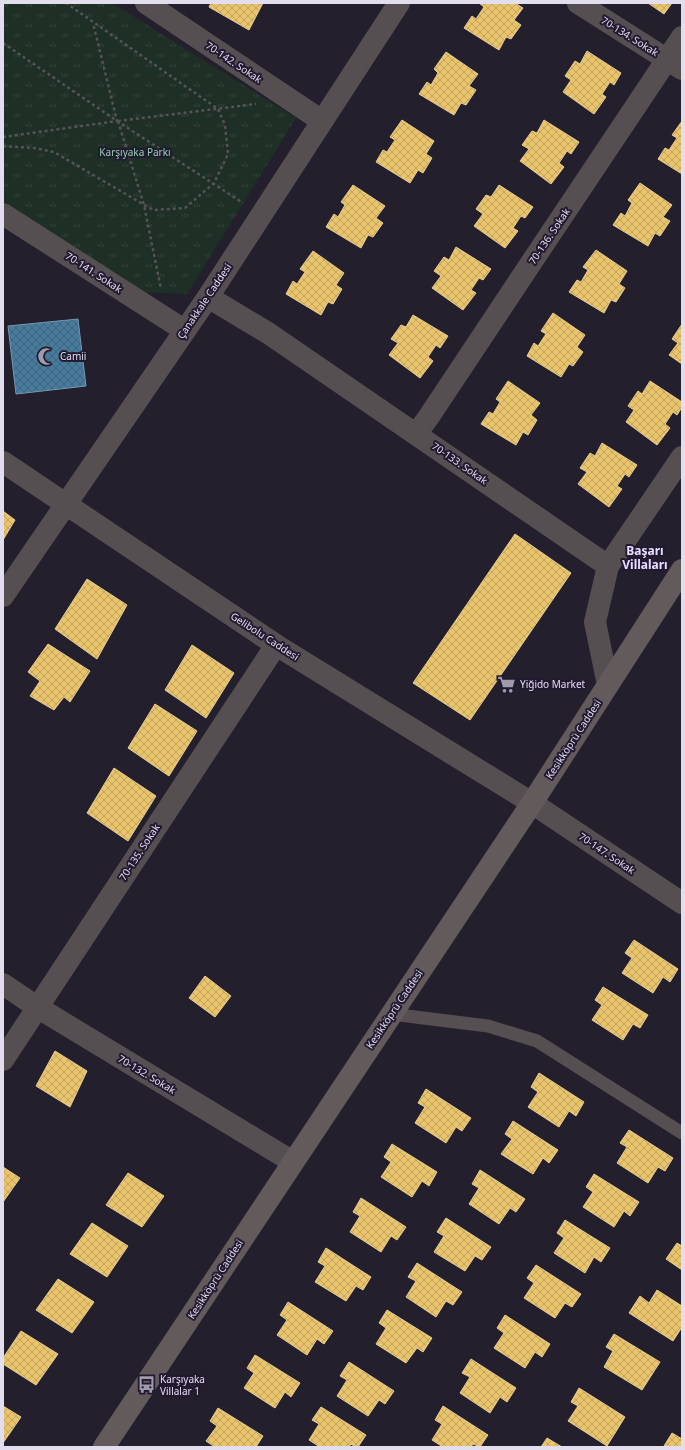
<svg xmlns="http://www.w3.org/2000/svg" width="685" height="1450" viewBox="0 0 685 1450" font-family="'Noto Sans',sans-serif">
<defs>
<pattern id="park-tufts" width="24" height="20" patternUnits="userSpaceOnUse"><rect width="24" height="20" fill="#1e2f26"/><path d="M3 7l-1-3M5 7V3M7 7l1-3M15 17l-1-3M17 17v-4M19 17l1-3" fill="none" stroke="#34433b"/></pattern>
<pattern id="homes-cross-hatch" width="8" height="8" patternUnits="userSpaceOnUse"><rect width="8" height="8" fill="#e9c46a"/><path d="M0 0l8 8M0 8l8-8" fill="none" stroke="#c0a461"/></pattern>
<pattern id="public-cross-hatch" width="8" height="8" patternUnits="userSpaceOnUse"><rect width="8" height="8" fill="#457b9d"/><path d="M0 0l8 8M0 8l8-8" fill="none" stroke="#456276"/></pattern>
</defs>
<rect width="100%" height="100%" fill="#231f2c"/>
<path fill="url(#park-tufts)" d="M 3,3 L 112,3 L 296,118 L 187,294 L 141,292 L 3,201 Z"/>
<path fill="url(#homes-cross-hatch)" stroke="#e7cc92" d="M 211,3 L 263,3 L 249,30 L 209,7 Z
M 479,3 L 515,3 L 523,8 L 514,20 L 521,25 L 511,39 L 506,37 L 499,50 L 464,28 L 472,16 L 476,19 L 484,7 Z
M 648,3 L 672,3 L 664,14 Z
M 587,51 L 621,73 L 614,85 L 610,82 L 602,94 L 606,97 L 594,114 L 563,92 L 571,80 L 565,76 L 575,61 L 580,64 Z
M 446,52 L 478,74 L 469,86 L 476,90 L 466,105 L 461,103 L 454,115 L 419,94 L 427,82 L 431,85 L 438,73 L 434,69 Z
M 402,120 L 434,141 L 426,154 L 432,158 L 423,173 L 418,170 L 410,183 L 376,162 L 383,150 L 387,152 L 395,140 L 390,137 Z
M 544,120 L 579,142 L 571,154 L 567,151 L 559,163 L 564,167 L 551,184 L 520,161 L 529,149 L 522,145 L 532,131 L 537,133 Z
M 682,121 L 682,174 L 658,159 L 665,148 L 669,150 L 677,138 L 672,135 Z
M 640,183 L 672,205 L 663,217 L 670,221 L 660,236 L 655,233 L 648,246 L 613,225 L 621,213 L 625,216 L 632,203 L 628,200 Z
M 353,185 L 385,206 L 376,218 L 383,223 L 373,237 L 368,235 L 361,248 L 326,227 L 334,214 L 338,217 L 345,205 L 341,202 Z
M 499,185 L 533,207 L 525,218 L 521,216 L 513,228 L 518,231 L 505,248 L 474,226 L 483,214 L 476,209 L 486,195 L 491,197 Z
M 456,247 L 491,269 L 483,280 L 479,278 L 471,290 L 476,293 L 463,310 L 432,288 L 441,276 L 434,271 L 444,257 L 449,260 Z
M 596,250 L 627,271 L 619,284 L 625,288 L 616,302 L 611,300 L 604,313 L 569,292 L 577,280 L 581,282 L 588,270 L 583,267 Z
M 313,251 L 344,273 L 336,285 L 342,289 L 333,304 L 328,302 L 321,315 L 286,294 L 293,281 L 297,284 L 305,272 L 300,269 Z
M 553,313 L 585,335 L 577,347 L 583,352 L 573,366 L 569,364 L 561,377 L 527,356 L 534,343 L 538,346 L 546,334 L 541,331 Z
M 413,315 L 448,336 L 440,348 L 436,345 L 428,357 L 433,361 L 420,378 L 389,355 L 398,343 L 391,339 L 401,325 L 406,327 Z
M 682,324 L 682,364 L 669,355 L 678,343 L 672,339 Z
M 508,381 L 540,403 L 531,415 L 537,420 L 528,435 L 523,432 L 516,445 L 481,424 L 489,412 L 493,414 L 500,402 L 496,399 Z
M 650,381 L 682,402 L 682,407 L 677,415 L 673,412 L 665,424 L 670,428 L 657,445 L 626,422 L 634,410 L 628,406 L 638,391 L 642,394 Z
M 602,443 L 637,465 L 629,477 L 625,474 L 617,486 L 622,489 L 609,507 L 578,484 L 587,472 L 580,468 L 590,453 L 595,456 Z
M 3,511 L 15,520 L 3,540 Z
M 515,534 L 571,573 L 470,720 L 413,683 Z
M 87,579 L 127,605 L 97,659 L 55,629 Z
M 48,644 L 90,671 L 70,702 L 64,697 L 54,710 L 30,696 L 40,681 L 28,672 Z
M 192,645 L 234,673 L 206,718 L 165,690 Z
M 155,704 L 197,731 L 169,776 L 128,748 Z
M 114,768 L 156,796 L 128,841 L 87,813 Z
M 634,940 L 678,969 L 670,982 L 663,977 L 653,993 L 622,973 L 632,958 L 625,953 Z
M 205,976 L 231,996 L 215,1017 L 189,998 Z
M 603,987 L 648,1015 L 640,1028 L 633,1024 L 623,1040 L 592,1020 L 602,1005 L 595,1000 Z
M 55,1051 L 87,1071 L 70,1107 L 36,1086 Z
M 539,1073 L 584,1102 L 576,1116 L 569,1111 L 559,1127 L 528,1107 L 538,1092 L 531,1087 Z
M 426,1089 L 471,1118 L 462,1131 L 456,1127 L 446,1143 L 415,1123 L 425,1107 L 418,1103 Z
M 513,1121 L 558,1150 L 549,1163 L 543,1158 L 533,1174 L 501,1154 L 512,1139 L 505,1134 Z
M 629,1130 L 673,1158 L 665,1171 L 658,1167 L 648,1183 L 617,1163 L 627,1147 L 620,1143 Z
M 392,1144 L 437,1172 L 429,1186 L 422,1181 L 412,1197 L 381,1177 L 391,1162 L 384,1157 Z
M 3,1167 L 20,1178 L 3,1202 Z
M 480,1170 L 525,1199 L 516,1212 L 510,1208 L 499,1224 L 469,1204 L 479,1188 L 472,1184 Z
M 128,1173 L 164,1196 L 142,1227 L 106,1205 Z
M 594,1174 L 639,1202 L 630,1216 L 624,1211 L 614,1227 L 583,1207 L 593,1192 L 586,1187 Z
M 361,1198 L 406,1227 L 397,1240 L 391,1236 L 381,1252 L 350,1232 L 360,1216 L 353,1212 Z
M 446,1218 L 491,1247 L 482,1260 L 475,1256 L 465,1271 L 434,1252 L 444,1236 L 437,1232 Z
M 565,1220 L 610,1248 L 601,1262 L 594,1257 L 585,1273 L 554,1253 L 564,1238 L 557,1233 Z
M 92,1223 L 128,1246 L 107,1277 L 70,1254 Z
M 677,1243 L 682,1246 L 682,1270 L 666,1259 Z
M 326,1248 L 371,1277 L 363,1290 L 356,1286 L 346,1301 L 315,1282 L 325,1266 L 318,1262 Z
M 417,1263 L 462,1292 L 453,1305 L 446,1301 L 436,1317 L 406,1297 L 416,1281 L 408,1277 Z
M 536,1265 L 581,1294 L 572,1307 L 565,1303 L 555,1318 L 524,1298 L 534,1283 L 527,1278 Z
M 58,1279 L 94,1302 L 72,1333 L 36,1310 Z
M 657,1290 L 682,1306 L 682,1327 L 673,1341 L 629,1313 L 640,1296 L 649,1303 Z
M 288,1302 L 333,1331 L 324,1344 L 317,1339 L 307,1355 L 277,1335 L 287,1320 L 280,1315 Z
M 387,1310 L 432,1338 L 423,1352 L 417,1348 L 406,1363 L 376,1344 L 386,1328 L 379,1323 Z
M 505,1315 L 550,1344 L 542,1357 L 535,1352 L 525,1368 L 494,1348 L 504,1333 L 497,1328 Z
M 21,1331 L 58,1354 L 36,1385 L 3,1364 L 3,1358 Z
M 614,1334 L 660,1362 L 642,1390 L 604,1367 L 613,1351 L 606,1347 Z
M 255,1355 L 300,1383 L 291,1397 L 285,1392 L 275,1408 L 244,1388 L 254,1373 L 247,1368 Z
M 471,1359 L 516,1388 L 507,1402 L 500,1397 L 490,1413 L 460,1393 L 470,1377 L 462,1373 Z
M 349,1362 L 394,1391 L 385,1404 L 379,1400 L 368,1416 L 337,1396 L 347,1380 L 340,1376 Z
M 579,1388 L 625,1417 L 607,1446 L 568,1421 L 578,1406 L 571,1402 Z
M 3,1406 L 21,1417 L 3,1443 Z
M 443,1406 L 488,1435 L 480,1447 L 473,1444 L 471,1447 L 443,1447 L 432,1440 L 442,1424 L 435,1420 Z
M 321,1407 L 366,1435 L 358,1447 L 355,1447 L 351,1444 L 349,1447 L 320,1447 L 309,1440 L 319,1424 L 312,1420 Z
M 218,1408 L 263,1436 L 256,1447 L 250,1447 L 248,1446 L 247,1447 L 215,1447 L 206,1441 L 217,1426 L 210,1421 Z
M 672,1433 L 682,1439 L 682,1447 L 664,1446 Z
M 547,1438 L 562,1447 L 541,1447 Z"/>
<path fill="url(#public-cross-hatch)" stroke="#7499b5" d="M 78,319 L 86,386 L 16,394 L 8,326 Z"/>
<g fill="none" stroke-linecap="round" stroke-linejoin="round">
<path stroke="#565256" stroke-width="2.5" stroke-dasharray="3 3" stroke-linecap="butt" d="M 3,43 L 117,121 L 243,203
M 118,121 L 144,205 L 161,289
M 118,121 L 256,104
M 3,137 L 117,121 L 93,23
M 3,146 L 34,148 L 54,152 L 153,210 L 185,208 L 214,183 L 228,154 L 225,125 L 218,109 L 66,3"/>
<path stroke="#564f51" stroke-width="13" d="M 391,1014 L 488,1026 L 537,1041 L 682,1133"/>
<path stroke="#564f51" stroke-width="22" d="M 146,3 L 322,121
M 578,3 L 682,69
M 3,214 L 184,330
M 208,297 L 268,333 L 608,566 L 595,622 L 608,685
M 416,434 L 428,418 L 535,257 L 682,37
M 3,462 L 276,645 L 532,803 L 682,903
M 608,566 L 682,457
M 3,596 L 208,297 L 399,3
M 3,984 L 37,1007 L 293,1162
M 3,1060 L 276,645"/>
<path stroke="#635a5c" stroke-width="22" d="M 104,1447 L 532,803 L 682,570"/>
</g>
<defs>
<symbol id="mosque-bare" viewBox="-9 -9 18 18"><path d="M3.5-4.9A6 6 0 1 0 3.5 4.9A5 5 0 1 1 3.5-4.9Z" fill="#9f9baa" stroke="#211a31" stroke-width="2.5" paint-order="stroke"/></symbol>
<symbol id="supermarket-bare" viewBox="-9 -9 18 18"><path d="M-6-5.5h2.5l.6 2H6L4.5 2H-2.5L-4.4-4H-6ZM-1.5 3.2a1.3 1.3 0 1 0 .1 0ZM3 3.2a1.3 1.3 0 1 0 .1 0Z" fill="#9f9baa" stroke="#211a31" stroke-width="2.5" paint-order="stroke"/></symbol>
<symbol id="bus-bare" viewBox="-9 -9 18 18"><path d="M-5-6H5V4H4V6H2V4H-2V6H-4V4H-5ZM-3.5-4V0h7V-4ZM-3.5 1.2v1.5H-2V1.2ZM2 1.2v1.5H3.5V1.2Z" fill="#9f9baa" stroke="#211a31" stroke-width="2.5" paint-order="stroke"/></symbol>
</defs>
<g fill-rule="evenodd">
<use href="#mosque-bare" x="34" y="344" width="25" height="25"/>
<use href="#supermarket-bare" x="494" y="672" width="25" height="25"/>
<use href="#bus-bare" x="134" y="1372" width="25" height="25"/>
</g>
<g text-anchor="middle" stroke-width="4" stroke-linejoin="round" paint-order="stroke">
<g font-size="10" fill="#e2deee" stroke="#211a31">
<text transform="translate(630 36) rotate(32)" y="4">70-134. Sokak</text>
<text transform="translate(234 62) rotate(34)" y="4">70-142. Sokak</text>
<text transform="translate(549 236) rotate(-56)" y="4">70-136. Sokak</text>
<text transform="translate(94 272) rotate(33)" y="4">70-141. Sokak</text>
<text transform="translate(204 301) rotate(-56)" y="4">Çanakkale Caddesi</text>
<text transform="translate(460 463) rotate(35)" y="4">70-133. Sokak</text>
<text transform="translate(265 636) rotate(33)" y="4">Gelibolu Caddesi</text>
<text transform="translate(573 739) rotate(-57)" y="4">Kesikköprü Caddesi</text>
<text transform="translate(139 852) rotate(-57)" y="4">70-135. Sokak</text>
<text transform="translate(607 853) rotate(34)" y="4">70-147. Sokak</text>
<text transform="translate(394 1009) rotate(-56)" y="4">Kesikköprü Caddesi</text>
<text transform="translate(147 1074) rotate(31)" y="4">70-132. Sokak</text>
<text transform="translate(215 1279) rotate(-57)" y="4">Kesikköprü Caddesi</text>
</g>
<g font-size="10" fill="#91d1ab" stroke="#211a31">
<text x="135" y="156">Karşıyaka Parkı</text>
</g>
<g font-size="10" fill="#e2deee" stroke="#211a31" text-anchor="start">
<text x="60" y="360">Camii</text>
<text x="520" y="688">Yiğido Market</text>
<text x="160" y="1383">Karşıyaka<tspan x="160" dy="12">Villalar 1</tspan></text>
</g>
<g font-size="12" font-weight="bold" fill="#e8dfff" stroke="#211a31">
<text x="645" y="555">Başarı<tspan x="645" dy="14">Villaları</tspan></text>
</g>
</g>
<rect width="685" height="1450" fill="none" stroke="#e2deee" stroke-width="8"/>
</svg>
